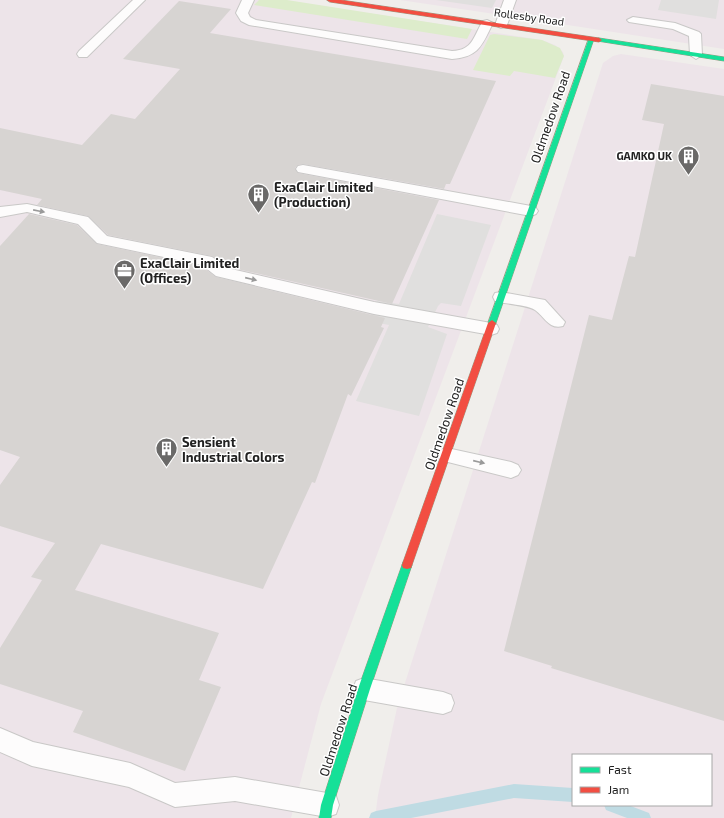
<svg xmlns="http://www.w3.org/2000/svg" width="724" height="818" viewBox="0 0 724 818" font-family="'Exo 2',sans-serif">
<rect width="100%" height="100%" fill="#f0eeeb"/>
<path fill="#ede4e9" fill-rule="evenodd" d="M 0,0 L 283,0 L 542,40 L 555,45 L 563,52 L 564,56 L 321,704 L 291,818 L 0,818 Z
M 400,0 L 724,0 L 724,49 L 522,18 Z
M 621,54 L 724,69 L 724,818 L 375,818 L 378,795 L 397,708 L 603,63 L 613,56 ZM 573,755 L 711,755 L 711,805 L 573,805 Z"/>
<path fill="#ddeccb" d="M 259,0 L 287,0 L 472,29 L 467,39 L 254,5 Z
M 494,34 L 542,40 L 560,48 L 564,56 L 555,78 L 514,71 L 510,76 L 473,70 L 490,35 Z"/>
<path fill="#e0dfde" d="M 436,0 L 496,0 L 492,8 Z
M 661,0 L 719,0 L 716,19 L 658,10 Z
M 437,214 L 491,225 L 461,306 L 441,303 L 438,306 L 428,327 L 447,334 L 419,416 L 356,401 L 389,325 L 368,321 L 377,301 L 399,304 Z"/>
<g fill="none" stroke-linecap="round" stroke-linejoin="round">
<path fill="#bfdbe3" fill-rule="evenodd" d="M 514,784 L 573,788 L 573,802 L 514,798 L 411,818 L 369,818 L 371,813 L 376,811 Z
M 604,805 L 628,805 L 649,813 L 651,818 L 627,818 L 606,810 Z"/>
</g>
<path fill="#d7d4d2" d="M 179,1 L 231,9 L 210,33 L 496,81 L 450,184 L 446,184 L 444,189 L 303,164 L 298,165 L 295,168 L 298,173 L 439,200 L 392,304 L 228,267 L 212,256 L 108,235 L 88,216 L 37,205 L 42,199 L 0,190 L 0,128 L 82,145 L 111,114 L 135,119 L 180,69 L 123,59 Z
M 651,84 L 724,96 L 724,721 L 551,668 L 552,666 L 504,651 L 589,315 L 612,320 L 629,256 L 635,257 L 664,124 L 642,120 Z
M 29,214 L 77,225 L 97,244 L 201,266 L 216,277 L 385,318 L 381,327 L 384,328 L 351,396 L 348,394 L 315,483 L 312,482 L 263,589 L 101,544 L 75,590 L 219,633 L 199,680 L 221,687 L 185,771 L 73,732 L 83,711 L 0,684 L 0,648 L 42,580 L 31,577 L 55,543 L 0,526 L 0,485 L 20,457 L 0,450 L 0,246 Z"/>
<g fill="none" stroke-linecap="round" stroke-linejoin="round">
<defs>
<path id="lane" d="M 133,0 L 145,0 L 87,57 L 79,57 L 77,54 L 79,51 Z
M 242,0 L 254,0 L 248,13 L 250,17 L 256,20 L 452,51 C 474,50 473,36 483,21 L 487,20 L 493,23 C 482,45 479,57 452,59 L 249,25 L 241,21 L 236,13 Z
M 504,0 L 516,0 L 507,25 L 501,28 L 495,25 Z
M 633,17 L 675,23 L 699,32 L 701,34 L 702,55 L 696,59 L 690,55 L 689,36 L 673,29 L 629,22 L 627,20 Z
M 303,165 L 531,206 L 536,208 L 538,211 L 536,214 L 531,216 L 298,172 L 296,169 L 298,166 Z
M 27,204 L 88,217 L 107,236 L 212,257 L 227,268 L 374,302 L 491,323 L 497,325 L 499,329 L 497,333 L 491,335 L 374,314 L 216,276 L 202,265 L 97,243 L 78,224 L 27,212 L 0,217 L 0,207 Z
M 501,292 L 545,300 L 565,322 L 563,326 C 549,330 545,317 535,310 C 528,305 505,304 495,301 L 493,297 L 495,293 Z
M 447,448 L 511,462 L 518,465 L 521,470 L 518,475 L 511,478 L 440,460 L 438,455 L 440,450 Z
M 364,678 L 443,692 L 451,695 L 454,703 L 451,711 L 443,714 L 364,700 L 356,697 L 353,689 L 356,681 Z
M 0,728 L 33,742 L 130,763 L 175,783 L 235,777 L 327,793 L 336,796 L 339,805 L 336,814 L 327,817 L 235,801 L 175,807 L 129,787 L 32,766 L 0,752 Z"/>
<path id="fast" d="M 589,38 L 594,39 L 496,323 L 495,325 L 489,325 L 488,323 Z
M 599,38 L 724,57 L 724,61 L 597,41 L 597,39 Z
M 407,561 L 411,562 L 412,565 L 370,689 L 333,805 L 331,818 L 319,818 L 321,805 L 358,689 L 402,565 L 403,562 Z"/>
<path id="jam" d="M 327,0 L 341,0 L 599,38 L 602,40 L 599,42 L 330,2 Z
M 492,320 L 496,323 L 412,565 L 411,568 L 407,569 L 403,568 L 402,565 L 488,323 Z"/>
</defs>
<use href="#lane" stroke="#c9c8c7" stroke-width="2"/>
<use href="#fast" stroke="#999a82" stroke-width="1"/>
<use href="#jam" stroke="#999a82" stroke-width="1"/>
<use href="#lane" fill="#fdfcfc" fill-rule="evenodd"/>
<use href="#fast" fill="#16e098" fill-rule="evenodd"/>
<use href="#jam" fill="#f24e42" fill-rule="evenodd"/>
</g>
<defs><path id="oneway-solid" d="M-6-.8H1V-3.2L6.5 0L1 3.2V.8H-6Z"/></defs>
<g fill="#9a9a9a">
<use href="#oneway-solid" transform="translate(39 211) rotate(11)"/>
<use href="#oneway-solid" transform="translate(251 279) rotate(13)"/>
<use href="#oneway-solid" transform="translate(479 462) rotate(13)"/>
</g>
<defs>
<symbol id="building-pin" viewBox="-11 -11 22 30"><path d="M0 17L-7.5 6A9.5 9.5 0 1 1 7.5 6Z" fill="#6a6968" stroke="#fff"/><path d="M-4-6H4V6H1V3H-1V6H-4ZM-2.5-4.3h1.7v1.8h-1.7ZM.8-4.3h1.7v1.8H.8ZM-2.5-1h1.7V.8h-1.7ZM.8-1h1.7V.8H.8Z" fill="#fff"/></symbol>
<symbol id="office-pin" viewBox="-11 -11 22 30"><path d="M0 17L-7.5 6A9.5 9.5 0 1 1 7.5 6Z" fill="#6a6968" stroke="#fff"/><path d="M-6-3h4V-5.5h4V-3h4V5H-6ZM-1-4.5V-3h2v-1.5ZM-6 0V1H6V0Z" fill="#fff"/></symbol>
</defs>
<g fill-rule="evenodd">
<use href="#building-pin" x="676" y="144" width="25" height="34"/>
<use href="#building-pin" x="246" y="182" width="25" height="34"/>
<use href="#office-pin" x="112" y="258" width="25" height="34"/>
<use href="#building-pin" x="154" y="436" width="25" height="34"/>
</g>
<g text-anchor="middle" stroke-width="3" stroke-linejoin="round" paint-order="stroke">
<g font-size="11" fill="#222" stroke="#fff">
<text transform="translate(529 17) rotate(8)" y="4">Rollesby Road</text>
</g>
<g font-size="11" font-weight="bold" fill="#222" stroke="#fff" text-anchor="end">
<text x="672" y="160">GAMKO UK</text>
</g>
<g font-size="13" fill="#222" stroke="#fff">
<text transform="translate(550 117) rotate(-71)" y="5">Oldmedow Road</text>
<text transform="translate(444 424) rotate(-71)" y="5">Oldmedow Road</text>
<text transform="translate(338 730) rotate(-72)" y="5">Oldmedow Road</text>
</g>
<g font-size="13" font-weight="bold" fill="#222" stroke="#fff" text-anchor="start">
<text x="274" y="192">ExaClair Limited<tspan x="274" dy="15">(Production)</tspan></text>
<text x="140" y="268">ExaClair Limited<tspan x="140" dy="15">(Offices)</tspan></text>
<text x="182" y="447">Sensient<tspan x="182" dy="15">Industrial Colors</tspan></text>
</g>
</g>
<rect x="572" y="754" width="140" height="52" fill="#ffffff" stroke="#a7a7a7"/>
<rect x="580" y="767" width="20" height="6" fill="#16e098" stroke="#a7a7a7"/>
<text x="608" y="774" font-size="12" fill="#222222">Fast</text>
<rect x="580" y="787" width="20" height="6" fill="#f24e42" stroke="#a7a7a7"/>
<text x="608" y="794" font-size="12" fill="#222222">Jam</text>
</svg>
